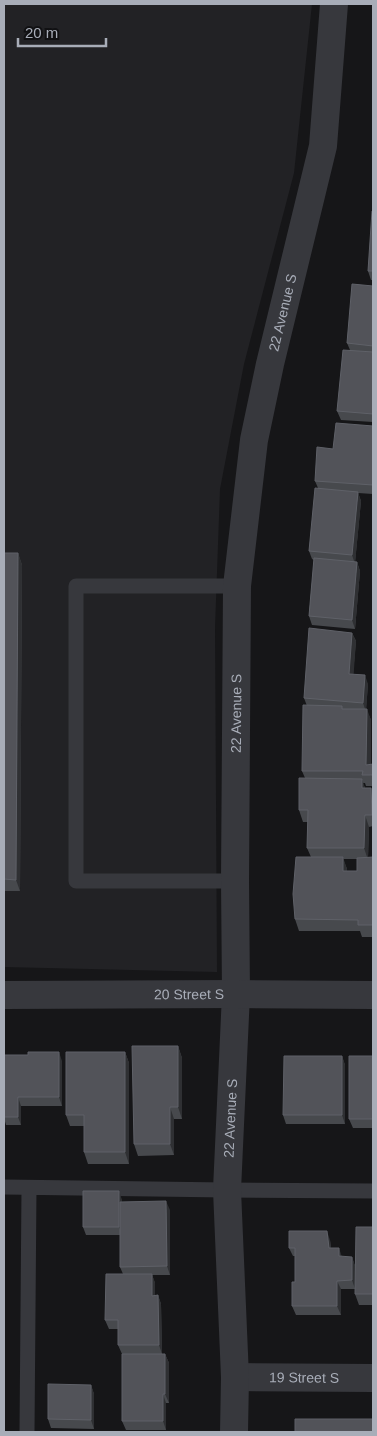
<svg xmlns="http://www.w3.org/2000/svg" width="377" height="1436" viewBox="0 0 377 1436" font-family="Arial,sans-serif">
<rect width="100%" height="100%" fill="#161618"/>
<path fill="#222225" d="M 4,4 L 312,4 L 294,173 L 244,364 L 220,489 L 215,628 L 217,972 L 4,967 Z"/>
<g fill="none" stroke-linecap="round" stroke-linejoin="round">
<path stroke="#37383d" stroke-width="15" d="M 235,881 L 76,881 L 76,586 L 237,586
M 4,1187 L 227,1190 L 373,1191
M 27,1432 L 29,1188"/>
<g stroke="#37383d" stroke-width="28">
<path id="s1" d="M 235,1377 L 373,1378"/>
<path id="s2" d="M 234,1432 L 235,1377 L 227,1190 L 236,994 L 235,881 L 237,586 L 254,440 L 270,364 L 323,146 L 334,4"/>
</g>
<path stroke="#37383d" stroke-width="28" id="s3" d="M 4,995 L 236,994 L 373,995"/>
</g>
<path fill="#47494d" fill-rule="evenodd" d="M 373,211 L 373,280 L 371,280 L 368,271 Z
M 373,286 L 373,422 L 341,420 L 337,411 L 350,350 L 347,343 Z
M 373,426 L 373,494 L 358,493 L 361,501 L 355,562 L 357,562 L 360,571 L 355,629 L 312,625 L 309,616 L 314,560 L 312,559 L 309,551 L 318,488 L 315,481 L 333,449 Z
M 4,553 L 18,553 L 22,565 L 20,891 L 4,891 Z
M 352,633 L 356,641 L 353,674 L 368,684 L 366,709 L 371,720 L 371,765 L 373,764 L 373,786 L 366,786 L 365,783 L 363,783 L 365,788 L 371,788 L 373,793 L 373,826 L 369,827 L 368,857 L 373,857 L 373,937 L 362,937 L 360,931 L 299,931 L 295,919 L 311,857 L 307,848 L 308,822 L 303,822 L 299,810 L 305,778 L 302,771 L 307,706 L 304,698 ZM 343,859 L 357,859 L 357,871 L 347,871 L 347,869 Z
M 178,1046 L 182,1058 L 182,1119 L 174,1119 L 174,1155 L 138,1156 L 134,1144 Z
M 125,1052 L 129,1063 L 129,1164 L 88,1164 L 84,1152 L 84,1126 L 70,1126 L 66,1115 Z
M 4,1055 L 62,1061 L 62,1106 L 21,1106 L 21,1125 L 6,1125 L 4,1118 Z
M 342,1056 L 345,1065 L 345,1124 L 286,1124 L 283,1115 Z
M 373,1056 L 373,1128 L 353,1128 L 349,1119 Z
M 119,1191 L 122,1202 L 170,1210 L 170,1275 L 152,1275 L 155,1283 L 155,1296 L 158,1295 L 161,1304 L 162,1354 L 165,1354 L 169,1363 L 169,1403 L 166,1403 L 166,1430 L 126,1430 L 122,1421 L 157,1354 L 122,1354 L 118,1345 L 118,1329 L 109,1329 L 105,1320 L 123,1274 L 120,1267 L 120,1235 L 86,1235 L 83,1227 Z
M 373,1227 L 373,1305 L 359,1305 L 355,1294 Z
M 330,1240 L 331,1248 L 342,1257 L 352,1257 L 355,1266 L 355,1289 L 341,1289 L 341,1315 L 296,1315 L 292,1306 L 295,1282 L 295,1256 L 293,1256 L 289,1248 Z
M 91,1385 L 94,1394 L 94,1429 L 51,1428 L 48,1419 Z"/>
<path fill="#2f3033" d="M 358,492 L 361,501 L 355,564 L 352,555 Z
M 18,553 L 22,565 L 20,891 L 16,880 Z
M 357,562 L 360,571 L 355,629 L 352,620 Z
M 352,633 L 356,641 L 353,683 L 349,674 Z
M 365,675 L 368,684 L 366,712 L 363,703 Z
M 367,709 L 371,720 L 371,776 L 366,765 Z
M 362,779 L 366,791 L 362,788 Z
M 371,788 L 373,793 L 373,819 L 372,815 Z
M 365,815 L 369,827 L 368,860 L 364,848 Z
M 343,857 L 347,869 L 347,882 L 343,871 Z
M 178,1046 L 182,1058 L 182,1119 L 178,1107 Z
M 59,1052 L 62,1061 L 62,1106 L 59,1097 Z
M 125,1052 L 129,1063 L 129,1164 L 125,1152 Z
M 342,1056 L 345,1065 L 345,1124 L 342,1115 Z
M 18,1097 L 21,1106 L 21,1125 L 18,1117 Z
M 170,1107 L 174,1119 L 174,1155 L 170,1144 Z
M 119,1191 L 122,1200 L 122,1235 L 119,1227 Z
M 166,1201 L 170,1210 L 170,1275 L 167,1266 Z
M 327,1231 L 330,1240 L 332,1257 L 329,1248 Z
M 339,1248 L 342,1257 L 339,1256 Z
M 352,1257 L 355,1266 L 355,1289 L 352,1280 Z
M 152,1274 L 155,1283 L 155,1305 L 152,1296 Z
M 337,1281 L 341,1289 L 341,1315 L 337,1306 Z
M 158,1295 L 161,1304 L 162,1354 L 159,1345 Z
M 165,1354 L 169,1363 L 169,1403 L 165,1394 Z
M 91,1385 L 94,1394 L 94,1429 L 91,1420 Z
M 163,1394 L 166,1403 L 166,1430 L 163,1421 Z"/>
<path fill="#525359" stroke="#5f6168" d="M 372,211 L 373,211 L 373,271 L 368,271 Z
M 352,284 L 373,286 L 373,346 L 347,343 Z
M 343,350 L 373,352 L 373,414 L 337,411 Z
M 336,423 L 373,426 L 373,485 L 315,481 L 317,447 L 333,449 Z
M 315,488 L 358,492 L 352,555 L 309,551 Z
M 4,553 L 18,553 L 16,880 L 4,879 Z
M 314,558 L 357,562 L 352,620 L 309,616 Z
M 309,628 L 352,633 L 349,674 L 365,675 L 363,703 L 304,698 Z
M 303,705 L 342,706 L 342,709 L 367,709 L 366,765 L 373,764 L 373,775 L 362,775 L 363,771 L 302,771 Z
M 299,778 L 362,779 L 362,788 L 371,788 L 372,815 L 365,815 L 364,848 L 307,848 L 308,810 L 299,810 Z
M 296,857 L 343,857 L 343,871 L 357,871 L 357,858 L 373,857 L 373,925 L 358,925 L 358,920 L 295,919 L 293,894 Z
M 132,1046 L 178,1046 L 178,1107 L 170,1107 L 170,1144 L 134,1144 Z
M 28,1052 L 59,1052 L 59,1097 L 18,1097 L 18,1117 L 4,1117 L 4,1055 L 28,1055 Z
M 66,1052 L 125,1052 L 125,1152 L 84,1152 L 84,1115 L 66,1115 Z
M 284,1056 L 342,1056 L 342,1115 L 283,1115 Z
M 349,1056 L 373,1056 L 373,1119 L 349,1119 Z
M 83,1191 L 119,1191 L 119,1227 L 83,1227 Z
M 166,1201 L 167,1266 L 120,1267 L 120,1202 Z
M 356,1227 L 373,1227 L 373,1294 L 355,1294 Z
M 289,1231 L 327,1231 L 329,1248 L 339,1248 L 339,1256 L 352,1257 L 352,1280 L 337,1281 L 337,1306 L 292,1306 L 292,1282 L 295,1282 L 295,1248 L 289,1248 Z
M 106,1274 L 152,1274 L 152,1296 L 158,1295 L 159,1345 L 118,1345 L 118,1320 L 105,1320 Z
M 122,1354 L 165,1354 L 165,1394 L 163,1394 L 163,1421 L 122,1421 Z
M 48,1384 L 91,1385 L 91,1420 L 48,1419 Z
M 295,1419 L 373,1419 L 373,1432 L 295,1432 Z"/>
<g text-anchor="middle" stroke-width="4" stroke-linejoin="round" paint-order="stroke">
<g font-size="14" fill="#a8adb8" stroke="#111113">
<text dy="5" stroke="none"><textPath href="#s2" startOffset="1124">22 Avenue S</textPath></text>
<text dy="5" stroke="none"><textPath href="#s2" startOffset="719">22 Avenue S</textPath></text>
<text dy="5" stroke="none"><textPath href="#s3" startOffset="185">20 Street S</textPath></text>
<text dy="5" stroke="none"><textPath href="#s2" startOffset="314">22 Avenue S</textPath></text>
<text dy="5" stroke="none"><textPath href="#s1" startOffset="69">19 Street S</textPath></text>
</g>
</g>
<rect width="377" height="1436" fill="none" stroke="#a8adb8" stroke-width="10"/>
<path d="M18 38v8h88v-8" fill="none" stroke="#a8adb8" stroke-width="2.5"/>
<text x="25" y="38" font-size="15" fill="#a8adb8" stroke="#111113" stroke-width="4" paint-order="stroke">20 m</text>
</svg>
